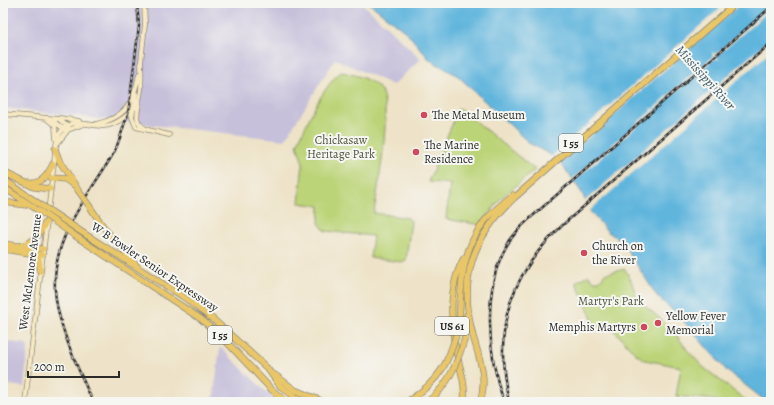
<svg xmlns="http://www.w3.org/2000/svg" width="774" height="405" viewBox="0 0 774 405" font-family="Alegreya,serif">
<rect width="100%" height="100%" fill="#f6f6f2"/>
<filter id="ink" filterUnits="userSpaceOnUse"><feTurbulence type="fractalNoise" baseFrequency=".025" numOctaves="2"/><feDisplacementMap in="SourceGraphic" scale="8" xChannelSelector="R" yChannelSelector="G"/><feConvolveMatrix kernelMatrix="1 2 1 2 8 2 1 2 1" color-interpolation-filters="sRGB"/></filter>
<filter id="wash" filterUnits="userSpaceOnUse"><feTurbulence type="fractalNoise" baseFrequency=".012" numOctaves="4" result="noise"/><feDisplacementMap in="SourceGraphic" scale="16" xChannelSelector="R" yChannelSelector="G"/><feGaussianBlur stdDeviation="0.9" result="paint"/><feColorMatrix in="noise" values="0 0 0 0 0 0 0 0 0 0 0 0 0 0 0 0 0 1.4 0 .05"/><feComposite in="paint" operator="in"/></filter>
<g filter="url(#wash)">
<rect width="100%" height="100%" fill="#eee3c8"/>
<path fill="#c6c0da" d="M 3,3 L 362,3 L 421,59 L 393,85 L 335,59 L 285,140 L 3,108 Z
M 3,341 L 26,344 L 28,348 L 24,387 L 3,384 Z
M 220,347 L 263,389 L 279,402 L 213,402 Z"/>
<path fill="#bcd478" stroke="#748052" d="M 341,72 C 353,74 368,78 378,87 C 395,101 377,190 374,213 L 408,218 L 411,221 L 406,260 L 402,262 L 370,258 L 373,236 L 325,231 L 319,223 L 320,206 L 299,203 L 303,163 L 297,145 C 307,123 322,87 341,72 Z
M 459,108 L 535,170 L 501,198 L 481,225 L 446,219 L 450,184 L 428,182 Z
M 625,269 L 631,280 L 637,299 L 672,329 L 688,351 L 703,367 L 748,402 L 718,402 L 716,400 L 676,396 L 681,367 L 645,360 L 636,354 L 609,325 L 602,325 L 596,328 L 576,282 L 589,275 L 594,281 C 600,282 602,279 604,274 Z"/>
<path fill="#61b5dd" stroke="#467084" d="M 369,3 L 771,3 L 771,402 L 767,402 L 727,371 L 680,317 L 657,296 L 622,242 L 607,231 L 589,210 L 582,193 L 558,159 L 529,143 L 458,76 L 430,60 L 407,33 Z"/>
<path fill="#eee3c8" d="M 726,3 L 741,3 L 559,163 L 551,157 Z
M 771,5 L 771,9 L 717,56 L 719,60 L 715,58 L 654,111 L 657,116 L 652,113 L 572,183 L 570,181 L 651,111 L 650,108 L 653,109 L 713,56 L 712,52 L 716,54 Z
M 771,38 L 771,51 L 588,212 L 584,202 Z"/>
</g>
<g filter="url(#ink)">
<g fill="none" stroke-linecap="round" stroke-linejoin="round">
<defs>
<path id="secondary" d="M 141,62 L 145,24 L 144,3
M 136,94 L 132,117 L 136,127 L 169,135
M 139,103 C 137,115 134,122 146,129
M 3,114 L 59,119 L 70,129
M 60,118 L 79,121
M 48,120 L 55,125 L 56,139
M 52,120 L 65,130
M 96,124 C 126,118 134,102 139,74
M 57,144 L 68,130 L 84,124
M 25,402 L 57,138 C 69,115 82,125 102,126 C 114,127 135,112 139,100 C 143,88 141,72 141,60"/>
<path id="highway" d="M 55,149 L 59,160 L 78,190
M 3,172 L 34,187 L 50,189
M 51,178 L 65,179 L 72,184
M 3,179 L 38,203
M 29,183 C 42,185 48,174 53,164
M 3,187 L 38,210
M 3,202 L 26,205
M 90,207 L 105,229 L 137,266
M 77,229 L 182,296 L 214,320 L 267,368 L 280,386 L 302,402
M 74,235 L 201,319 L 224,339 L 272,390 L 287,402
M 3,244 L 43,249
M 15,247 C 33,244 38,237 46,222
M 3,249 L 42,255
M 32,254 L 39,260 L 40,271
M 464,258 C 448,286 450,320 456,351 C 460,369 466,383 464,402
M 459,325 C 461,287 460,253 484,222 C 492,212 503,203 513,195
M 465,338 L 467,315
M 275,375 L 295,390 L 324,402
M 480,402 C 488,380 479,357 473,336 C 458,279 472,238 514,198 L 736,3"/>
</defs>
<use href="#secondary" stroke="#8c877a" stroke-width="5.5"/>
<use href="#highway" stroke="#8c877a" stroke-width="7"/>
<use href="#secondary" stroke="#f6e9c3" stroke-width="4"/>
<use href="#highway" stroke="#e9c769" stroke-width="5.5"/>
<defs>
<path id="rail" d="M 93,402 C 79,371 57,324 55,290 C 52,237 86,199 112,156 C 120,143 122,128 128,114 L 139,26 L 137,3
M 504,402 C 488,358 482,289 506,247 C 513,233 525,223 536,213 L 771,7
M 509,402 C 492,327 510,273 566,222 L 771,43"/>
</defs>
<use href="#rail" stroke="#2b2b2b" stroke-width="2.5"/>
<use href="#rail" stroke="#f6f6f2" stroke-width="1" stroke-dasharray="3" stroke-linecap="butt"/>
<defs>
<path id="highway-bridge" d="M 78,190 L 90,207
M 38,203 L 77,229
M 38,210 L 74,235
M 407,402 C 441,380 449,362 459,325
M 427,402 C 449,386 457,363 465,338"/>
</defs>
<use href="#highway-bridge" stroke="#8c877a" stroke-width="7" stroke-linecap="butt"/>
<use href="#highway-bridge" stroke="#e9c769" stroke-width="5.5"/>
</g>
</g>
<g fill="#d1495b" stroke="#f6f6f2" stroke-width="1.5">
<circle cx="424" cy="115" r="4"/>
<circle cx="416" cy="152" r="4"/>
<circle cx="584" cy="253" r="4"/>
<circle cx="658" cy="323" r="4"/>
<circle cx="644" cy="327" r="4"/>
</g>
<g text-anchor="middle" stroke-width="4" stroke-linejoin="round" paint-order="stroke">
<g fill="#f6f6f2" stroke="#686867" stroke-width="1">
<rect x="559" y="134" width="24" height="18" rx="3"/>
<rect x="435" y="317" width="34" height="18" rx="3"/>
<rect x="208" y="326" width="24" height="18" rx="3"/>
</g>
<g font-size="11" font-weight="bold" fill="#2b2b2b">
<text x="571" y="147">I 55</text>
<text x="452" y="330">US 61</text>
<text x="220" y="339">I 55</text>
</g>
<g font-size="12" fill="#2b2b2b" stroke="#f6f6f2" text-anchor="start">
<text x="432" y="119">The Metal Museum</text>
<text x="424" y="149">The Marine<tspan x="424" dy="14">Residence</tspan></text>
<text x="592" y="250">Church on<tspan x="592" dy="14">the River</tspan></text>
<text x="666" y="320">Yellow Fever<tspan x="666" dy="14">Memorial</tspan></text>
<text x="636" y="331" text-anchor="end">Memphis Martyrs</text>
</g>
<g font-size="12" fill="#4f553e" stroke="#f6f6f2">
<text x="341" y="144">Chickasaw<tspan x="341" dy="14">Heritage Park</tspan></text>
<text x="611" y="305">Martyr's Park</text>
</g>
<g font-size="12" fill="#2b2b2b" stroke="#f6f6f2">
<text transform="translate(155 267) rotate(34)" y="4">W B Fowler Senior Expressway</text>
<text transform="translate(30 272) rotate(-83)" y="4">West McLemore Avenue</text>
</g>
<g font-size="13" font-style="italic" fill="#3e5b69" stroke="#f6f6f2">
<text transform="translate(706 77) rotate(48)" y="5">Mississippi River</text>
</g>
</g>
<rect width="774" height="405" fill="none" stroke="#f6f6f2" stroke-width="16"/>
<path d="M28 371v6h91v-6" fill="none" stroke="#2b2b2b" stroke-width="2"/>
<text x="34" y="371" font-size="12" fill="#2b2b2b" stroke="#f6f6f2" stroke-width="3" paint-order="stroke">200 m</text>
</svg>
